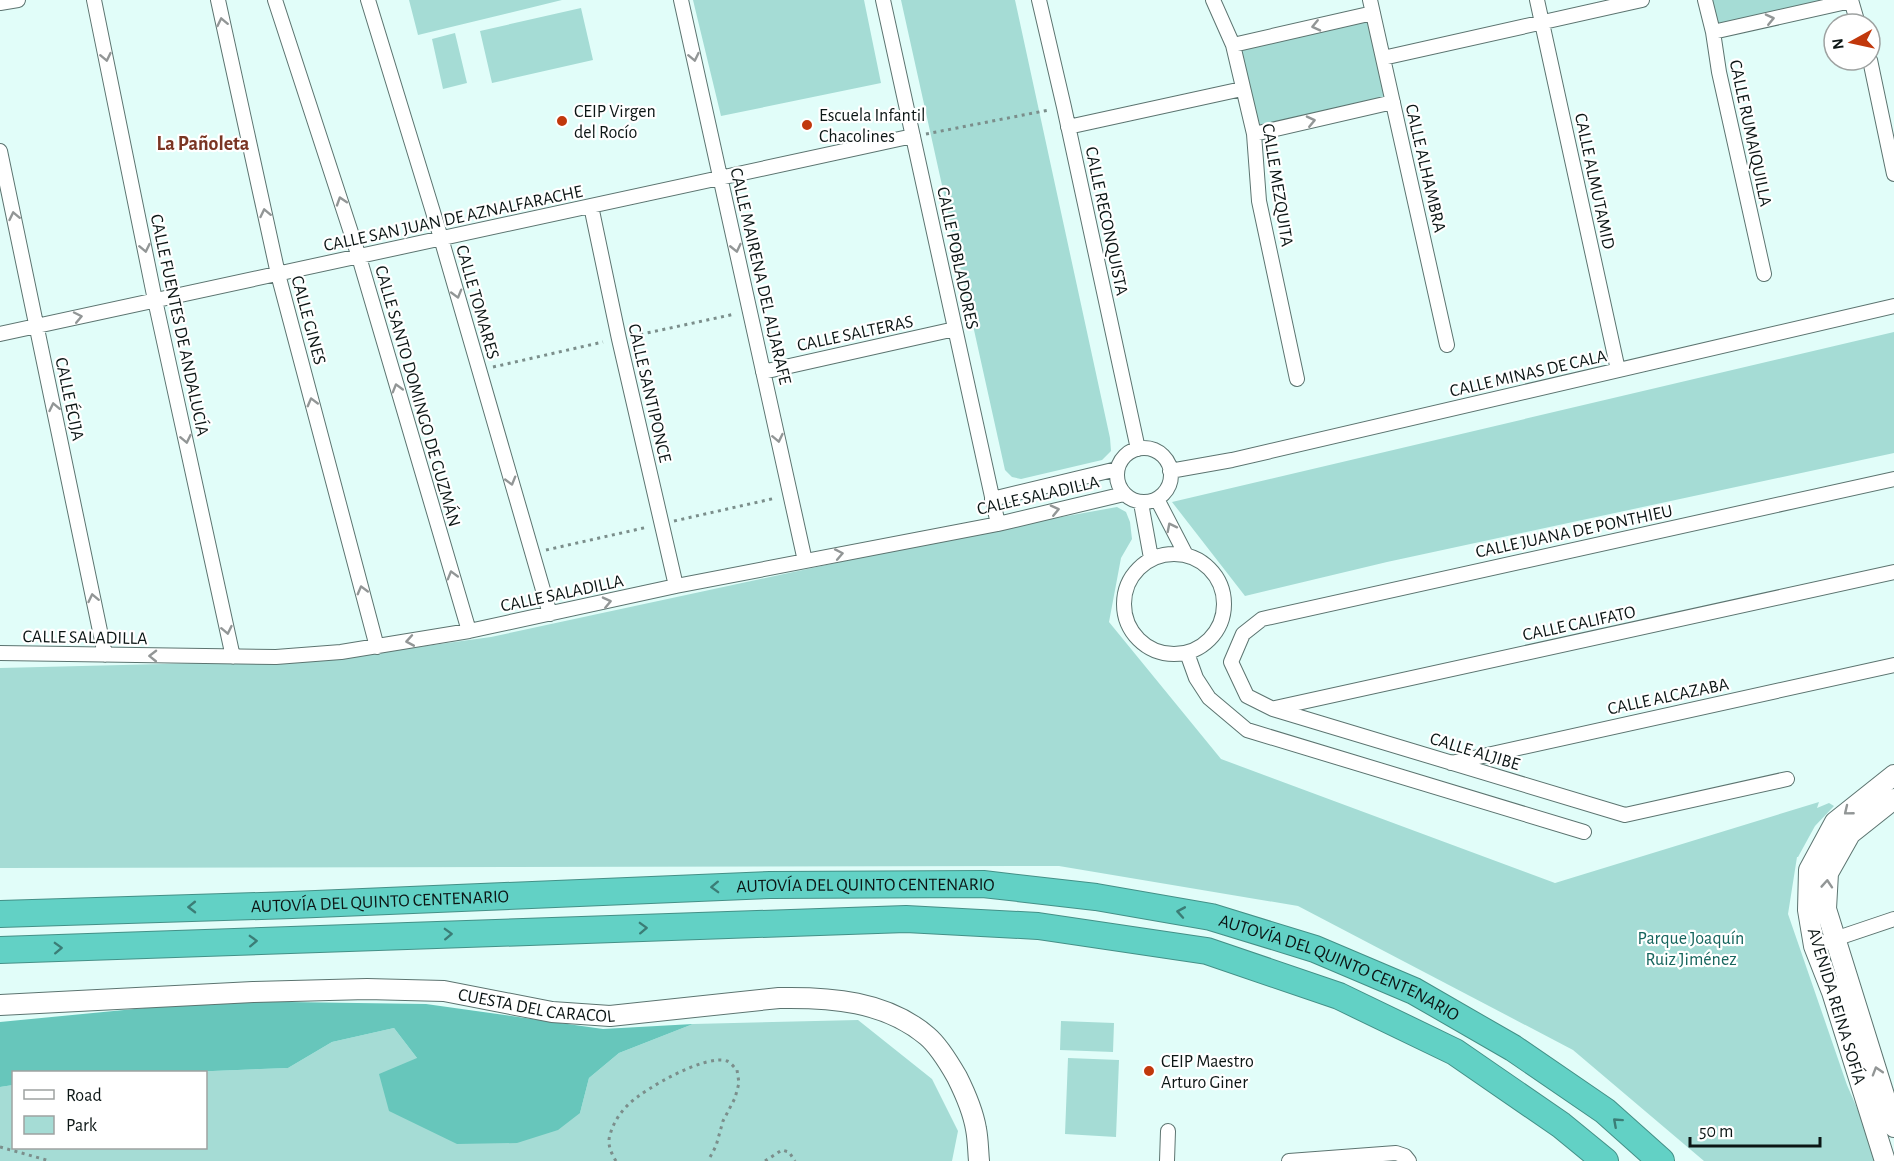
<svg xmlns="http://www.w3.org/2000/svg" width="1894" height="1161" viewBox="0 0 1894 1161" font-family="'Alegreya Sans',sans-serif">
<rect width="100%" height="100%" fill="#e1fdf9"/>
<path fill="#a5dcd5" d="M 409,0 L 562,0 L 418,35 Z
M 693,0 L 864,0 L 881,83 L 721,116 Z
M 901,0 L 1015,0 L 1110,438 L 1111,451 L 1102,460 L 1021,479 L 1012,477 L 1005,470 Z
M 1711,0 L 1826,0 L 1717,25 Z
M 581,8 L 593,60 L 492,83 L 480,31 Z
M 1370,20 L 1387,97 L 1259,126 L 1241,50 Z
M 455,33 L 467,83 L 443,89 L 432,39 Z
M 1894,332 L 1894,453 L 1387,562 L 1245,596 L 1172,502 Z
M 1117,507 L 1126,512 L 1130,522 L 1132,539 L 1121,558 L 1109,622 L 1221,759 L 1555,883 L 1819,802 L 1817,808 L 1829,803 L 1834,806 L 1815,826 L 1798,857 L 1797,857 L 1788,914 L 1847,1085 L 1880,1161 L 1704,1161 L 1573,1050 L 1298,906 L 1059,866 L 0,868 L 0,668 L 323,660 L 491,637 L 989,530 Z
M 858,1020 L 932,1079 L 958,1131 L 952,1161 L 0,1161 L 0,1087 L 13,1085 L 14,1148 L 206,1148 L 206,1072 L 188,1072 L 288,1068 L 332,1042 L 394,1028 L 417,1058 L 580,1113 L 589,1078 L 619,1053 L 693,1024 Z
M 1061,1021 L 1114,1023 L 1113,1052 L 1060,1050 Z
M 1068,1058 L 1119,1060 L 1116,1137 L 1065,1134 Z"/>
<path fill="#67c6bb" d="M 217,1001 L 426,1004 L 603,1029 L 693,1024 L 619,1053 L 589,1078 L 580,1113 L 558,1130 L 517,1143 L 457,1144 L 389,1111 L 379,1074 L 417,1058 L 394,1028 L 332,1042 L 288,1068 L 188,1072 L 14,1072 L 13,1085 L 0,1087 L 0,1022 Z"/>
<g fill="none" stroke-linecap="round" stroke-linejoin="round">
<defs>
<path id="street" d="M 94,0 L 155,300 L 233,657
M 218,0 L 278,274 L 377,647
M 275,0 L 359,257 L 469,631
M 368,0 L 441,238 L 550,614
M 681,0 L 805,561
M 883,0 L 998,524
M 1039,0 L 1064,107 L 1138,449
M 1213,0 L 1233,45 L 1254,134 L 1259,201 L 1297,379
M 1370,0 L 1447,345
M 1537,0 L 1618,370
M 1705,0 L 1713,32 L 1719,72 L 1764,274
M 1851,0 L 1858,24
M 0,3 L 18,0
M 1713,32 L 1851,1
M 1233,45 L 1373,13
M 1383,58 L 1642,0
M 1870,60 L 1894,174
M 1068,127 L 1242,89
M 1254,134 L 1393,102
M 0,151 L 105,655
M 591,206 L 619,339 L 676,586
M 0,334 L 913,136
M 763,372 L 955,329
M1117 475a27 27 0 1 1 54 0a27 27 0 1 1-54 0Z
M 1170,471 L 1232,460 L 1894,306
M 992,499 L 1117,469
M 1157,499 L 1186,555
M 1141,503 L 1151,558
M1124 604a50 50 0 1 1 100 0a50 50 0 1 1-100 0Z
M 0,653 L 276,657 L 341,652 L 469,631 L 676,586 L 998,524 L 1124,494
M 1187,653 L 1196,678 L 1209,698 L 1247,730 L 1584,832
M 1275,708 L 1894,572
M 1451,763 L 1894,665
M 1787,779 L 1625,815 L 1273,709 L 1247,696 L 1231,662 L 1243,634 L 1262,619 L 1894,479
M 1814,946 L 1894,919
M 1167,1161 L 1168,1131
M 1289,1161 L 1396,1153 L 1405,1156 L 1409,1161"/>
<g id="secondary">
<path d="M 1894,799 L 1850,834 L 1828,873 L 1826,909 L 1894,1127"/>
<path id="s1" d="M 0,1005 L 253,992 L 367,989 L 444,991 L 552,1012 L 610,1016 L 779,998 C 830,997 886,1001 927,1036 C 939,1046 949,1063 957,1077 C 965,1093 973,1111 976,1129 C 978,1139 978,1150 979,1161"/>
<path d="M 1885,1161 L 1832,992 L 1814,946 L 1808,910 L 1809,870 L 1835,822 L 1894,775"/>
</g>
<g id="highway">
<path id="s2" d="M 0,914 L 292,905 L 770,885 L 983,884 L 1096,897 L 1211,917 L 1315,949 L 1414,991 L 1513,1048 L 1605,1111 L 1661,1161"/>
<path d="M 0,950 L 906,919 L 1038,926 L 1207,951 L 1339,996 L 1455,1052 L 1561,1125 L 1605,1161"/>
</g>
</defs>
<use href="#street" stroke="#5c7470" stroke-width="16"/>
<use href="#secondary" stroke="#5c7470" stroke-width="22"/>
<use href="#highway" stroke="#449087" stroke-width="28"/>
<path stroke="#7b8e8b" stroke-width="3" stroke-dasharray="3 4.5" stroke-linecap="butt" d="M 926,134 L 1049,110
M 633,336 L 735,314
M 493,367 L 603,342
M 674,521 L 776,498
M 546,550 L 648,527
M 0,1147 L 50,1161
M 616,1161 C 611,1153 607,1144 610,1135 C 613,1123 621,1111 630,1103 C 646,1088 705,1054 727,1061 C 730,1062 734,1067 737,1070 L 739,1083 L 735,1098 L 723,1121 L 716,1146 L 708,1161
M 765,1161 L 782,1150 L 789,1152 L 795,1161"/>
<use href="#street" stroke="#fff" stroke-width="14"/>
<use href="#secondary" stroke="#fff" stroke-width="20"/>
<use href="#highway" stroke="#62d1c5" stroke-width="26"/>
</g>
<defs><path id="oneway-chevron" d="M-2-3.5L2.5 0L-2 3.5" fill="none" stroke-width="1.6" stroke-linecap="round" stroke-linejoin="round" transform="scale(1.5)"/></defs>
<g stroke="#929696">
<use href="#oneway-chevron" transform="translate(1770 19) rotate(-13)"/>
<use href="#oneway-chevron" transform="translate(222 22) rotate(-102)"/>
<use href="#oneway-chevron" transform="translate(1316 26) rotate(167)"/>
<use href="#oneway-chevron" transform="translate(106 57) rotate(78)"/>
<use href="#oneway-chevron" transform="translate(694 57) rotate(78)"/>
<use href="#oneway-chevron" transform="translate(1311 121) rotate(-13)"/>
<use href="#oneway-chevron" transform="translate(341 201) rotate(-108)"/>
<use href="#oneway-chevron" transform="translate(265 213) rotate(-102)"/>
<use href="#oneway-chevron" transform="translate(14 216) rotate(-102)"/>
<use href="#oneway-chevron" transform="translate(145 248) rotate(78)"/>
<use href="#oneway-chevron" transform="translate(736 248) rotate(77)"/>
<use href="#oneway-chevron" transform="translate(457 294) rotate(74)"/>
<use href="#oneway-chevron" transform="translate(78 317) rotate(-12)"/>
<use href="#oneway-chevron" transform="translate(397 388) rotate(-106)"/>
<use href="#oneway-chevron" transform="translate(312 402) rotate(-105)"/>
<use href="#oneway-chevron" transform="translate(54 407) rotate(-102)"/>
<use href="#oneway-chevron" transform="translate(778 438) rotate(78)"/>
<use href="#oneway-chevron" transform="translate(186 439) rotate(78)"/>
<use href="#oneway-chevron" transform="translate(511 481) rotate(74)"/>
<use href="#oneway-chevron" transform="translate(1055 510) rotate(-13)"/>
<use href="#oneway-chevron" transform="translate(1171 527) rotate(-117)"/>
<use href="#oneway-chevron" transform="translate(839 554) rotate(-11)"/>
<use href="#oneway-chevron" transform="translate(452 575) rotate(-106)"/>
<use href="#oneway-chevron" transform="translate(362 590) rotate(-105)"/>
<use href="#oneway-chevron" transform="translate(93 598) rotate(-102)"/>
<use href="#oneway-chevron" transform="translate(607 602) rotate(-13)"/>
<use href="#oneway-chevron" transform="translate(227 630) rotate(78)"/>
<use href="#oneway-chevron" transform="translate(410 641) rotate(170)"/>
<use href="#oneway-chevron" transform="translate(153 656) rotate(-179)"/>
<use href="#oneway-chevron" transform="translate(1848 811) rotate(141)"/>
<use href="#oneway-chevron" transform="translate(1827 884) rotate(-86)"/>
<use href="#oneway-chevron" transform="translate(1877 1071) rotate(-107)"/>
</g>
<g stroke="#3b7d76">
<use href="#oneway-chevron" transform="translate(715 887) rotate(178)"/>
<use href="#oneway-chevron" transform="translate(192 907) rotate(179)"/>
<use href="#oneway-chevron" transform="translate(1181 912) rotate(-170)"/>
<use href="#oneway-chevron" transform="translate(643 928) rotate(-2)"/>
<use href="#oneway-chevron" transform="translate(448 934) rotate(-2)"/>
<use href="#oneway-chevron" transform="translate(253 941) rotate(-2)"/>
<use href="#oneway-chevron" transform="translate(58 948) rotate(-2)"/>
<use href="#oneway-chevron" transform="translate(1617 1122) rotate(-138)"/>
</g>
<g fill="#c1380c" stroke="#fff" stroke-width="2">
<circle cx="562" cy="121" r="6"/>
<circle cx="807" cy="125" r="6"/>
<circle cx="1149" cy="1071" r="6"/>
</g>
<g text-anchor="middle" stroke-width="4.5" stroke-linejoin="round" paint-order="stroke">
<g font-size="18" fill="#0c1615" stroke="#fff" text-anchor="start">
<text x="574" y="117">CEIP Virgen<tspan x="574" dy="21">del Rocío</tspan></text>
<text x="819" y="121">Escuela Infantil<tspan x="819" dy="21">Chacolines</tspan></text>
<text x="1161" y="1067">CEIP Maestro<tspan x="1161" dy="21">Arturo Giner</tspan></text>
</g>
<g font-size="18" fill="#0c1615" stroke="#fff">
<text transform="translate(1751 133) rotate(78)" y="6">CALLE RUMAIQUILLA</text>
<text transform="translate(1426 168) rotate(77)" y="6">CALLE ALHAMBRA</text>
<text transform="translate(1595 181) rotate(78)" y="6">CALLE ALMUTAMID</text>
<text transform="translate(1278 185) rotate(81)" y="6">CALLE MEZQUITA</text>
<text transform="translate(453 218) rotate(-12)" y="6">CALLE SAN JUAN DE AZNALFARACHE</text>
<text transform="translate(1107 221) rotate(78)" y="6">CALLE RECONQUISTA</text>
<text transform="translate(958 258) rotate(78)" y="6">CALLE POBLADORES</text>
<text transform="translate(761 276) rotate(77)" y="6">CALLE MAIRENA DEL ALJARAFE</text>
<text transform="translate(478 302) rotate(74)" y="6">CALLE TOMARES</text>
<text transform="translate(309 320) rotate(75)" y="6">CALLE GINES</text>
<text transform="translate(180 325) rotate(78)" y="6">CALLE FUENTES DE ANDALUCÍA</text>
<text transform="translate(855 333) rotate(-12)" y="6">CALLE SALTERAS</text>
<text transform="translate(1528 373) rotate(-13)" y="6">CALLE MINAS DE CALA</text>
<text transform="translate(650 393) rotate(77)" y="6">CALLE SANTIPONCE</text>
<text transform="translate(418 396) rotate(74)" y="6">CALLE SANTO DOMINGO DE GUZMÁN</text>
<text transform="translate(70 399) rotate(78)" y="6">CALLE ÉCIJA</text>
<text transform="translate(1038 495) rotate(-13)" y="6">CALLE SALADILLA</text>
<text transform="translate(1574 531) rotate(-12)" y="6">CALLE JUANA DE PONTHIEU</text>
<text transform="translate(562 593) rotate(-12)" y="6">CALLE SALADILLA</text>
<text transform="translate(1579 623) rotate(-12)" y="6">CALLE CALIFATO</text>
<text transform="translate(85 637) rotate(1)" y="6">CALLE SALADILLA</text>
<text transform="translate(1668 696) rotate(-12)" y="6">CALLE ALCAZABA</text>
<text transform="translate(1475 751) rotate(17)" y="6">CALLE ALJIBE</text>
<text dy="6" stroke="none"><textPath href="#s2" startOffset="866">AUTOVÍA DEL QUINTO CENTENARIO</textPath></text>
<text dy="6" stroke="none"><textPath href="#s2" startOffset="380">AUTOVÍA DEL QUINTO CENTENARIO</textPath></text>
<text dy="6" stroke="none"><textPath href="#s2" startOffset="1352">AUTOVÍA DEL QUINTO CENTENARIO</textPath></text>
<text dy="6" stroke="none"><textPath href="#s1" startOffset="538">CUESTA DEL CARACOL</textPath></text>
<text transform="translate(1837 1006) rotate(73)" y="6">AVENIDA REINA SOFÍA</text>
</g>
<g font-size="18" fill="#16655d" stroke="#fff">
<text x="1691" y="944">Parque Joaquín<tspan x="1691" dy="21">Ruiz Jiménez</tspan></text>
</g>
<g font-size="20" font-weight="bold" fill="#793523" stroke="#fff">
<text x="203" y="150">La Pañoleta</text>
</g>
</g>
<rect x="12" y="1071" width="195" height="78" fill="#ffffff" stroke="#9ea2a1" stroke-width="1.5"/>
<rect x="24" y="1090" width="30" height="9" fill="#ffffff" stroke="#9ea2a1" stroke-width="1.5"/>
<text x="66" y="1101" font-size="18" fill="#0c1615">Road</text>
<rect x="24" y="1116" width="30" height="18" fill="#a5dcd5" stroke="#9ea2a1" stroke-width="1.5"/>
<text x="66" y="1131" font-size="18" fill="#0c1615">Park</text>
<g transform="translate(1852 42) rotate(262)"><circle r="28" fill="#ffffff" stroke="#9ea2a1" stroke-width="1.5"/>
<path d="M0-4.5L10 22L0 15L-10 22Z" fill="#c1380c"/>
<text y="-9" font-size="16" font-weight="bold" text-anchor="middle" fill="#0c1615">N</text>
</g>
<path d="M1690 1137v9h130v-9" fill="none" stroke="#0c1615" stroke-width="3"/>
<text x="1699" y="1137" font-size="18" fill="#0c1615" stroke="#ffffff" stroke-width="4.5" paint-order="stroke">50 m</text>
</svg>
